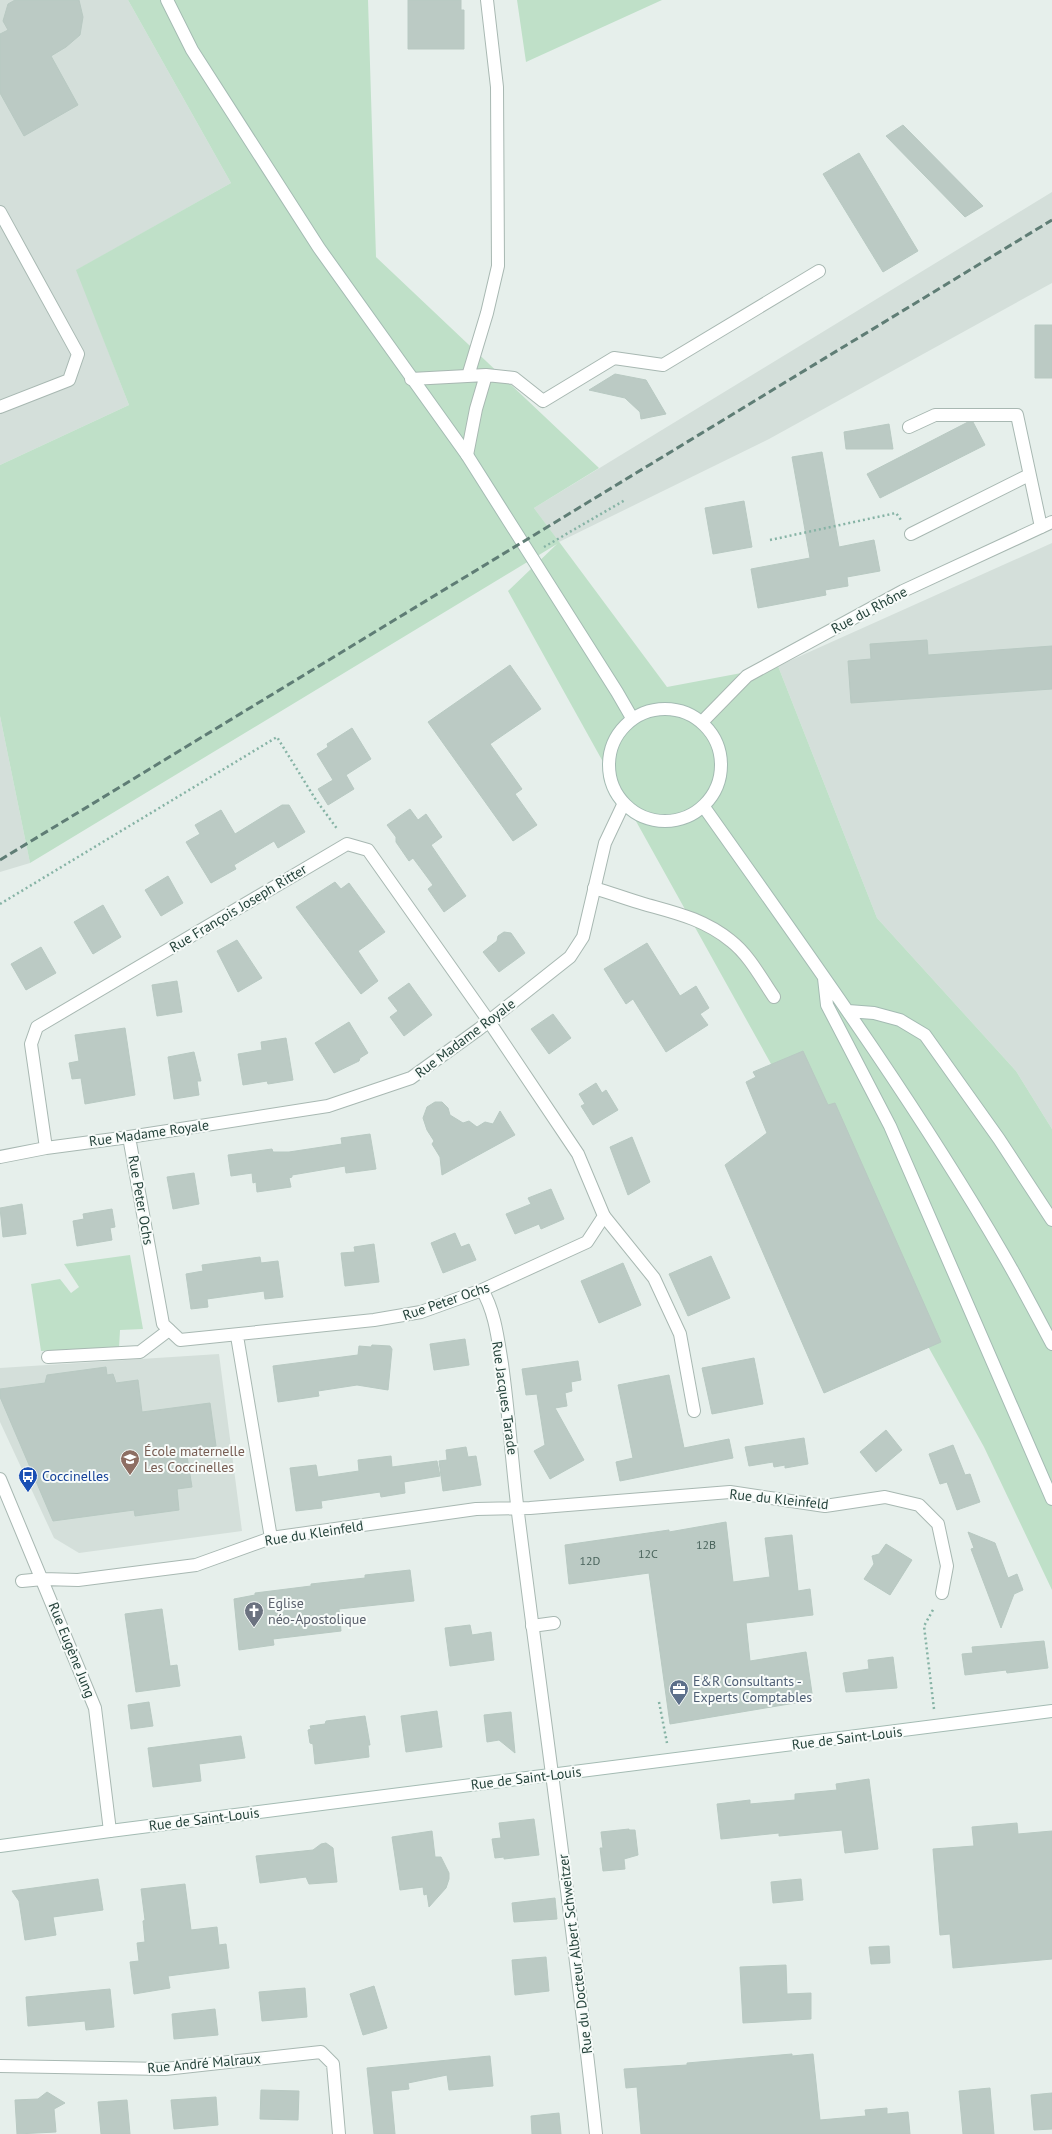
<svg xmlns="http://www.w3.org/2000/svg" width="1052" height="2134" viewBox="0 0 1052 2134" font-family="'PT Sans',sans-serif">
<rect width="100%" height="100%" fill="#e6efeb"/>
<path fill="#d4dfda" d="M 0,0 L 128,0 L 231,183 L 77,270 L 129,405 L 0,465 Z
M 1052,192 L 1052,283 L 769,439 L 559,542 L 534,508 Z
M 1052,543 L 1052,1129 L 1016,1071 L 877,918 L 778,666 Z
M 0,716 L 30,863 L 0,872 Z
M 219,1354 L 242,1531 L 79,1553 L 54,1538 L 0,1422 L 0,1368 Z"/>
<path fill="#bfe0c8" d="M 128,0 L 368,0 L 376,257 L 599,468 L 534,508 L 667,687 L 778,666 L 877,918 L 1016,1071 L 1052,1129 L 1052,1590 L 984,1447 L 508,591 L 557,544 L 30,863 L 0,716 L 0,465 L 129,405 L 76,270 L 231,183 Z
M 517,0 L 662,0 L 526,62 Z
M 130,1255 L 143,1329 L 120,1330 L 119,1348 L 41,1351 L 31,1284 L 60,1279 L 71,1293 L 79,1287 L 64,1264 Z"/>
<path fill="#bbcac4" stroke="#b8c9c2" d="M 15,0 L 79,0 L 83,17 L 80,35 L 66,47 L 51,56 L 78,105 L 24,136 L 0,93 L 0,34 L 8,30 L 3,21 L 8,4 Z
M 408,0 L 461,0 L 461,10 L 464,10 L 464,49 L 408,49 Z
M 903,125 L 983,206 L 965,217 L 886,136 Z
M 859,153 L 918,251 L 883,272 L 823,174 Z
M 1035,325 L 1052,325 L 1052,378 L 1035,378 Z
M 615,374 L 646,380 L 666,414 L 641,419 L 640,412 L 625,398 L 589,390 Z
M 968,422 L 973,422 L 985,445 L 880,498 L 867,474 Z
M 889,424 L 893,449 L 846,449 L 844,432 Z
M 822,452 L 839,547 L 874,540 L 880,571 L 847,577 L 848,586 L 825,590 L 826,595 L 758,608 L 751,569 L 810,558 L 792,457 Z
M 744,501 L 752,547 L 713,554 L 705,508 Z
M 927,640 L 928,655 L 1052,646 L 1052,689 L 851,703 L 848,661 L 871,659 L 870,644 Z
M 510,665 L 541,709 L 490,744 L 522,789 L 515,794 L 537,825 L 513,841 L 428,722 Z
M 352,728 L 371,759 L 346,775 L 354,789 L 328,805 L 318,789 L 333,780 L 317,754 L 328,747 L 327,744 Z
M 282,805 L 289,805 L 305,832 L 278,848 L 274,841 L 234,865 L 236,869 L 211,883 L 186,842 L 200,834 L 195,825 L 221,810 L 235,834 Z
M 410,809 L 418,820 L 426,814 L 442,837 L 431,845 L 466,896 L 444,912 L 428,889 L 433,885 L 413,858 L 409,861 L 396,842 L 396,837 L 387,825 Z
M 168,876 L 183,903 L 161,916 L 145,890 Z
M 335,882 L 341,889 L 349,883 L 385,932 L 358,951 L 378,981 L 361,994 L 296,907 Z
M 103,905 L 121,937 L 93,954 L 74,922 Z
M 504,932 L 511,933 L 525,953 L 499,972 L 483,952 L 497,941 L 498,936 Z
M 237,940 L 262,978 L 238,992 L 217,951 Z
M 647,943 L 680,996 L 696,986 L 709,1008 L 700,1014 L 708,1025 L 666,1052 L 633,999 L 626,1004 L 604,969 Z
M 41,947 L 56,973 L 26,990 L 11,964 Z
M 177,981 L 182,1012 L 157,1016 L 152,985 Z
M 409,983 L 432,1015 L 404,1036 L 390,1017 L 398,1011 L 388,998 Z
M 553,1014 L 571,1038 L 549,1054 L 531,1029 Z
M 349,1022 L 368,1053 L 360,1058 L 359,1061 L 334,1073 L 315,1043 Z
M 125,1028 L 135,1095 L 85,1104 L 81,1078 L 72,1079 L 69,1063 L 79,1061 L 75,1035 Z
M 286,1038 L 293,1080 L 268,1084 L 267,1081 L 243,1085 L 238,1054 L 262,1050 L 261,1042 Z
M 803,1051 L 828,1105 L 835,1103 L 941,1342 L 824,1393 L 725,1165 L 767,1133 L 746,1082 L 756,1077 L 753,1072 Z
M 194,1052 L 201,1081 L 197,1081 L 199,1095 L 174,1099 L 168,1057 Z
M 596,1083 L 602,1093 L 606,1090 L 618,1110 L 593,1125 L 581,1106 L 585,1104 L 579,1094 Z
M 435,1102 L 442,1102 L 448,1108 L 450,1115 L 463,1123 L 469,1121 L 477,1127 L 485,1122 L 493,1124 L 500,1111 L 515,1135 L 442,1175 L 440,1157 L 432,1144 L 434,1141 L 427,1130 L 423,1118 L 427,1107 Z
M 370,1134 L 376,1169 L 346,1173 L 345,1166 L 292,1175 L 292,1177 L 289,1178 L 291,1187 L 257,1192 L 256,1182 L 253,1183 L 252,1173 L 231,1176 L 228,1155 L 272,1149 L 273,1152 L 289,1152 L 342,1144 L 341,1138 Z
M 632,1137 L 650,1182 L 628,1195 L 610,1147 Z
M 194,1173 L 199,1204 L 173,1209 L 167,1177 Z
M 551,1189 L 564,1219 L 541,1229 L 539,1224 L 515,1234 L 506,1214 L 531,1204 L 528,1198 Z
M 22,1204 L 26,1234 L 3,1237 L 0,1208 Z
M 112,1209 L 115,1227 L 110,1228 L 112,1240 L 77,1246 L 73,1221 L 84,1219 L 83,1214 Z
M 455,1233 L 461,1247 L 469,1244 L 476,1260 L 443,1273 L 431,1243 Z
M 374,1244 L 379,1282 L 345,1286 L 341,1253 L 355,1252 L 354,1247 Z
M 711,1256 L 730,1298 L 688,1316 L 669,1274 Z
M 260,1257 L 261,1263 L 278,1261 L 283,1297 L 265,1299 L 264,1291 L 207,1299 L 208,1307 L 191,1309 L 186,1274 L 203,1271 L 202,1265 Z
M 623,1263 L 641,1305 L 599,1323 L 581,1281 Z
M 465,1339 L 469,1365 L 434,1370 L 430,1344 Z
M 372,1345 L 390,1346 L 392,1349 L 388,1390 L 357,1385 L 318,1391 L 319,1396 L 278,1402 L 273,1366 L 358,1355 L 359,1346 L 371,1347 Z
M 754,1358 L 763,1404 L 712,1414 L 702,1368 Z
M 578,1361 L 581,1380 L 571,1382 L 572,1391 L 565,1393 L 567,1406 L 555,1408 L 584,1460 L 550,1479 L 534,1451 L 545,1445 L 537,1394 L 526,1395 L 522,1369 Z
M 106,1367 L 107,1375 L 113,1374 L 116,1383 L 138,1380 L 142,1412 L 210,1403 L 216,1446 L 186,1450 L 192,1487 L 177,1489 L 179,1510 L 135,1516 L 134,1510 L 53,1521 L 0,1397 L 0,1389 L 45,1383 L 47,1375 Z
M 669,1375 L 684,1448 L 729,1439 L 733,1458 L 620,1481 L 616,1462 L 633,1458 L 618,1385 Z
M 886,1430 L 902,1450 L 876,1472 L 860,1452 Z
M 804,1438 L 808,1464 L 785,1468 L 785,1465 L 774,1467 L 773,1462 L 749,1466 L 745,1447 Z
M 953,1445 L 965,1475 L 970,1474 L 980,1502 L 957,1510 L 947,1482 L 940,1484 L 929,1454 Z
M 466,1447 L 468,1457 L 476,1456 L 481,1485 L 443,1491 L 439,1461 L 447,1460 L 446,1450 Z
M 391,1456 L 392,1467 L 437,1461 L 440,1476 L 404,1482 L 405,1493 L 381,1497 L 380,1492 L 340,1498 L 321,1501 L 322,1508 L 296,1511 L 290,1468 L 316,1465 L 318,1477 L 359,1471 L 358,1460 Z
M 726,1522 L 733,1582 L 770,1577 L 765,1538 L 792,1535 L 798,1591 L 810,1589 L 813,1615 L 746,1623 L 750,1661 L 806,1652 L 813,1700 L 670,1724 L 649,1573 L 569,1584 L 565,1545 L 669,1530 L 669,1532 Z
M 968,1532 L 995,1543 L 1008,1578 L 1017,1574 L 1023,1590 L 1014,1594 L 1001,1628 L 971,1549 L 974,1548 Z
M 886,1544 L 912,1560 L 890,1595 L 864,1579 L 874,1564 L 872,1556 L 879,1554 Z
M 410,1570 L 414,1601 L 339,1609 L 341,1631 L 273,1639 L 274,1645 L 239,1650 L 234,1599 L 255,1595 L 255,1593 L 311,1586 L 311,1584 L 365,1578 L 365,1575 Z
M 162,1609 L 170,1666 L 177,1665 L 180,1686 L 136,1692 L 125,1614 Z
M 470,1625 L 472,1635 L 491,1632 L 494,1660 L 450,1666 L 445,1628 Z
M 1044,1641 L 1048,1668 L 1007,1673 L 1006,1670 L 965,1675 L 962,1654 L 973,1653 L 972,1647 Z
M 893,1657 L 897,1688 L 846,1692 L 843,1673 L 869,1669 L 868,1660 Z
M 149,1702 L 153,1726 L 131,1729 L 128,1705 Z
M 437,1711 L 442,1747 L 406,1752 L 401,1716 Z
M 511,1712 L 515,1753 L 499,1740 L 487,1742 L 484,1715 Z
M 365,1716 L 370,1745 L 368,1745 L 369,1757 L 315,1764 L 313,1744 L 310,1743 L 308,1730 L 311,1729 L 310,1726 L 325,1724 L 326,1721 Z
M 241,1736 L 245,1758 L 199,1764 L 201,1781 L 153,1787 L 148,1748 Z
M 869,1779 L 878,1849 L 845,1853 L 842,1830 L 779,1836 L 779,1833 L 721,1839 L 717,1804 L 750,1800 L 750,1804 L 795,1800 L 795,1794 L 837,1790 L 836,1784 Z
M 534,1819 L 539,1855 L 504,1859 L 504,1857 L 495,1858 L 492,1839 L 501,1838 L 499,1823 Z
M 1017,1823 L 1018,1834 L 1052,1831 L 1052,1959 L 953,1968 L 950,1934 L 940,1935 L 933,1849 L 974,1846 L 972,1827 Z
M 629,1829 L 629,1830 L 635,1830 L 638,1855 L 624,1859 L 625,1869 L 603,1871 L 600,1848 L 603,1848 L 601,1832 Z
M 432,1831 L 435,1857 L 441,1857 L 449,1873 L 449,1879 L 446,1888 L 429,1907 L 427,1894 L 424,1895 L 423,1887 L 400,1890 L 392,1837 Z
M 326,1843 L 333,1848 L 337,1882 L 309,1884 L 306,1877 L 260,1883 L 256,1856 L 313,1850 L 321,1844 Z
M 98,1879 L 103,1910 L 53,1917 L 56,1935 L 25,1940 L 19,1901 L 12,1891 Z
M 801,1879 L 803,1900 L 773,1903 L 771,1882 Z
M 185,1884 L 191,1930 L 217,1927 L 219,1945 L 226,1944 L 229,1968 L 168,1976 L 170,1988 L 134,1994 L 130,1962 L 139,1961 L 137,1943 L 145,1942 L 143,1921 L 145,1920 L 141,1889 Z
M 555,1898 L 557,1919 L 514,1922 L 512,1903 Z
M 889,1946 L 890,1963 L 871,1964 L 869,1947 Z
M 546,1957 L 549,1991 L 515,1995 L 512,1960 Z
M 786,1965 L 787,1994 L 811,1993 L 811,2019 L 743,2023 L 740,1967 Z
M 374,1986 L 387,2028 L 363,2035 L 350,1994 Z
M 305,1988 L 307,2017 L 262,2021 L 259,1992 Z
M 110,1989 L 114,2027 L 86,2030 L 85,2021 L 28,2026 L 26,1997 Z
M 215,2009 L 218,2035 L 174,2039 L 172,2014 Z
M 792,2054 L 792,2056 L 813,2054 L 820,2120 L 866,2116 L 865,2110 L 887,2108 L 887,2114 L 908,2112 L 910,2134 L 641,2134 L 637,2087 L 626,2088 L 624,2069 L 687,2065 L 687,2063 Z
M 490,2056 L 493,2086 L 449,2090 L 447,2075 L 408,2083 L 409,2089 L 391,2091 L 395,2134 L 374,2134 L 367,2068 Z
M 990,2088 L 994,2134 L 963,2134 L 959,2091 Z
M 261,2090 L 299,2091 L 298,2120 L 260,2119 Z
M 47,2092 L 65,2103 L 54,2109 L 56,2132 L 17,2134 L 15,2100 L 38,2099 Z
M 1052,2093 L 1052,2129 L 1034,2130 L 1031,2095 Z
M 216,2097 L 218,2125 L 174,2129 L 171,2100 Z
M 127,2100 L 130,2134 L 101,2134 L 98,2102 Z
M 559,2113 L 561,2134 L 532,2134 L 531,2116 Z"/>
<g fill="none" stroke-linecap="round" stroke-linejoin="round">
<defs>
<path id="service" d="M 0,212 L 78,354 L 69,380 L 0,407
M 468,376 L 487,313 L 498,266 L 497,87 L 487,0
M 411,379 L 486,375 L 514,378 L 543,401 L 614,358 L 663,365 L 819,271
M 909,427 L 935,415 L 1017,415 L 1041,527
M 467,455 L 476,409 L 486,375
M 911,534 L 1029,475
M 594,888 C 611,893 627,899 644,904 C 676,913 704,919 731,941 C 749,955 761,978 774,997
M 604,1216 L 654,1278 L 680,1334 L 694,1411
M 48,1357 L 140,1352 L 169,1330
M 22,1581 L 43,1579
M 532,1626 L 554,1623"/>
<path id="minor" d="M 46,1148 L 31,1044 L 37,1027 L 347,844 L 368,850 L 488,1020 L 578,1154 L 604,1216 L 587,1242 L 482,1290 L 421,1312 L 374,1320 L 180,1340 L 163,1324 L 129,1137
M 0,1157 L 46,1148 L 129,1137 L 328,1106 L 411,1078 L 479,1029 L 570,957 L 583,937 L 605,843 L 623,805
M 482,1290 C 495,1311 498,1340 502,1364 C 509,1414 512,1464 518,1513 C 544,1720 574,1927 596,2134
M 237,1336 L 271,1538
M 0,1479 L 95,1708 L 110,1831
M 43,1579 L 78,1580 L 196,1565 L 271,1538 L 476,1509 L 530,1508 L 730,1492 L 825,1506 L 885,1497 L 919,1505 L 938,1524 L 947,1566 L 942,1593
M 0,2066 L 165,2069 L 321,2052 L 333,2064 L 339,2134"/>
<path id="tertiary" d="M 702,722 L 747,676 L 903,591 L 1052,522"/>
<path id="secondary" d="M 167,0 L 192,50 L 319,248 L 467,455 L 617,692 L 632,718
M609 765a56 56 0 1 1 112 0a56 56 0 1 1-112 0Z
M 704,807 C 808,954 913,1099 1003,1254 C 1020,1283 1036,1314 1052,1344
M 824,978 L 827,1005 L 890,1126 L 1052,1499
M 848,1011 L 874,1013 L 900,1020 L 925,1035 L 999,1139 L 1052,1220
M 0,1846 L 110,1831 L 1052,1711"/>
</defs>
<use href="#service" stroke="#a8b8b2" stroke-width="14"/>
<use href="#minor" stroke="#a8b8b2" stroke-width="14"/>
<use href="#tertiary" stroke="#a8b8b2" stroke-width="14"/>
<use href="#secondary" stroke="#a4bbb3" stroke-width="14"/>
<path stroke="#86b3a5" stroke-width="2.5" stroke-dasharray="2 3" stroke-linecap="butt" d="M 770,540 L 896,513 L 901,520
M 544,547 L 625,500
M 0,904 L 277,737 L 316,800 L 338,830
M 659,1702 L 667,1743
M 934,1709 L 924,1626 L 934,1608"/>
<use href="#service" stroke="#fff" stroke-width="12"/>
<use href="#minor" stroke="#fff" stroke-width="12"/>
<use href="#tertiary" stroke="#fff" stroke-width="12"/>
<use href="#secondary" stroke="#fff" stroke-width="12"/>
<path stroke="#5f7d75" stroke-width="3" stroke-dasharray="8 4" stroke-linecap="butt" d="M 0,860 L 1052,220"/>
</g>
<defs>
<symbol id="school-pin" viewBox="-11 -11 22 30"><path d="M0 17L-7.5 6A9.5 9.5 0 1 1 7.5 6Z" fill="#8d6e63" stroke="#f7fbf9"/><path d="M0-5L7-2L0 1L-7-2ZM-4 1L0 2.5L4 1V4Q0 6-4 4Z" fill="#fff"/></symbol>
<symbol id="bus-pin" viewBox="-11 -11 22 30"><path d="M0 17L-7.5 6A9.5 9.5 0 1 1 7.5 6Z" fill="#1a4fb4" stroke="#f7fbf9"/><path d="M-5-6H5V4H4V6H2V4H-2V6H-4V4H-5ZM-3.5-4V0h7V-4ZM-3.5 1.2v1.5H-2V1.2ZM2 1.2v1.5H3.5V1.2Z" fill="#fff"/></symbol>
<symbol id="church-pin" viewBox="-11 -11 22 30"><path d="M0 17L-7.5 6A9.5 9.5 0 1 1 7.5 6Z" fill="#6b7280" stroke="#f7fbf9"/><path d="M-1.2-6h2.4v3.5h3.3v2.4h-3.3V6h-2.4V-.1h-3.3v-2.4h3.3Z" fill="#fff"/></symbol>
<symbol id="office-pin" viewBox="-11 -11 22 30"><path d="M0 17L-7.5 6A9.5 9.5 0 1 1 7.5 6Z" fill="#5c6f8a" stroke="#f7fbf9"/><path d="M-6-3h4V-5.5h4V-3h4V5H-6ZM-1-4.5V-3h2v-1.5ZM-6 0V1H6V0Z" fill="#fff"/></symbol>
</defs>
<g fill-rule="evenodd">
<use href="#school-pin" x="119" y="1448" width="22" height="30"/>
<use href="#bus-pin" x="17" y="1465" width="22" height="30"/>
<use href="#church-pin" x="243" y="1600" width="22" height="30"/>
<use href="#office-pin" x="668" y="1678" width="22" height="30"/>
</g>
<g text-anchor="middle" stroke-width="4" stroke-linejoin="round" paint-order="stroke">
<g font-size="12" fill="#4a645c">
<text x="706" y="1549">12B</text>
<text x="648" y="1558">12C</text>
<text x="590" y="1565">12D</text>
</g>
<g font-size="14" fill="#24423a" stroke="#f7fbf9">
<text transform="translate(869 610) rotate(-28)" y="5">Rue du Rhône</text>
<text transform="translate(238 908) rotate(-31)" y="5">Rue François Joseph Ritter</text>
<text transform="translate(465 1038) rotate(-37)" y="5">Rue Madame Royale</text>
<text transform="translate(149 1133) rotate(-8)" y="5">Rue Madame Royale</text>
<text transform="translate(141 1200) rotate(80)" y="5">Rue Peter Ochs</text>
<text transform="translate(446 1301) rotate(-19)" y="5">Rue Peter Ochs</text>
<text transform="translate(505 1398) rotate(82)" y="5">Rue Jacques Tarade</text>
<text transform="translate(779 1499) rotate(6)" y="5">Rue du Kleinfeld</text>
<text transform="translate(314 1533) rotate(-9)" y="5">Rue du Kleinfeld</text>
<text transform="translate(72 1650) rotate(68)" y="5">Rue Eugène Jung</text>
<text transform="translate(847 1738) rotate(-7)" y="5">Rue de Saint-Louis</text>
<text transform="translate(526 1778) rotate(-7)" y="5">Rue de Saint-Louis</text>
<text transform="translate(204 1819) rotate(-7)" y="5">Rue de Saint-Louis</text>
<text transform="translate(575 1954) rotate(-97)" y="5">Rue du Docteur Albert Schweitzer</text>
<text transform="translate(204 2063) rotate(-5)" y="5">Rue André Malraux</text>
</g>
<g font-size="14" fill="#785e54" stroke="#f7fbf9" text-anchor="start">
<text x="144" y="1456">École maternelle<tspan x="144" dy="16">Les Coccinelles</tspan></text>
</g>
<g font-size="14" fill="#164399" stroke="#f7fbf9" text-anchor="start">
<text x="42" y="1481">Coccinelles</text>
</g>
<g font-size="14" fill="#5b616d" stroke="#f7fbf9" text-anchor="start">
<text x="268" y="1608">Eglise<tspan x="268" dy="16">néo-Apostolique</tspan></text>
</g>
<g font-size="14" fill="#4e5e75" stroke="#f7fbf9" text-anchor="start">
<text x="693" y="1686">E&amp;R Consultants -<tspan x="693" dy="16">Experts Comptables</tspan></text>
</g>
</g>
</svg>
